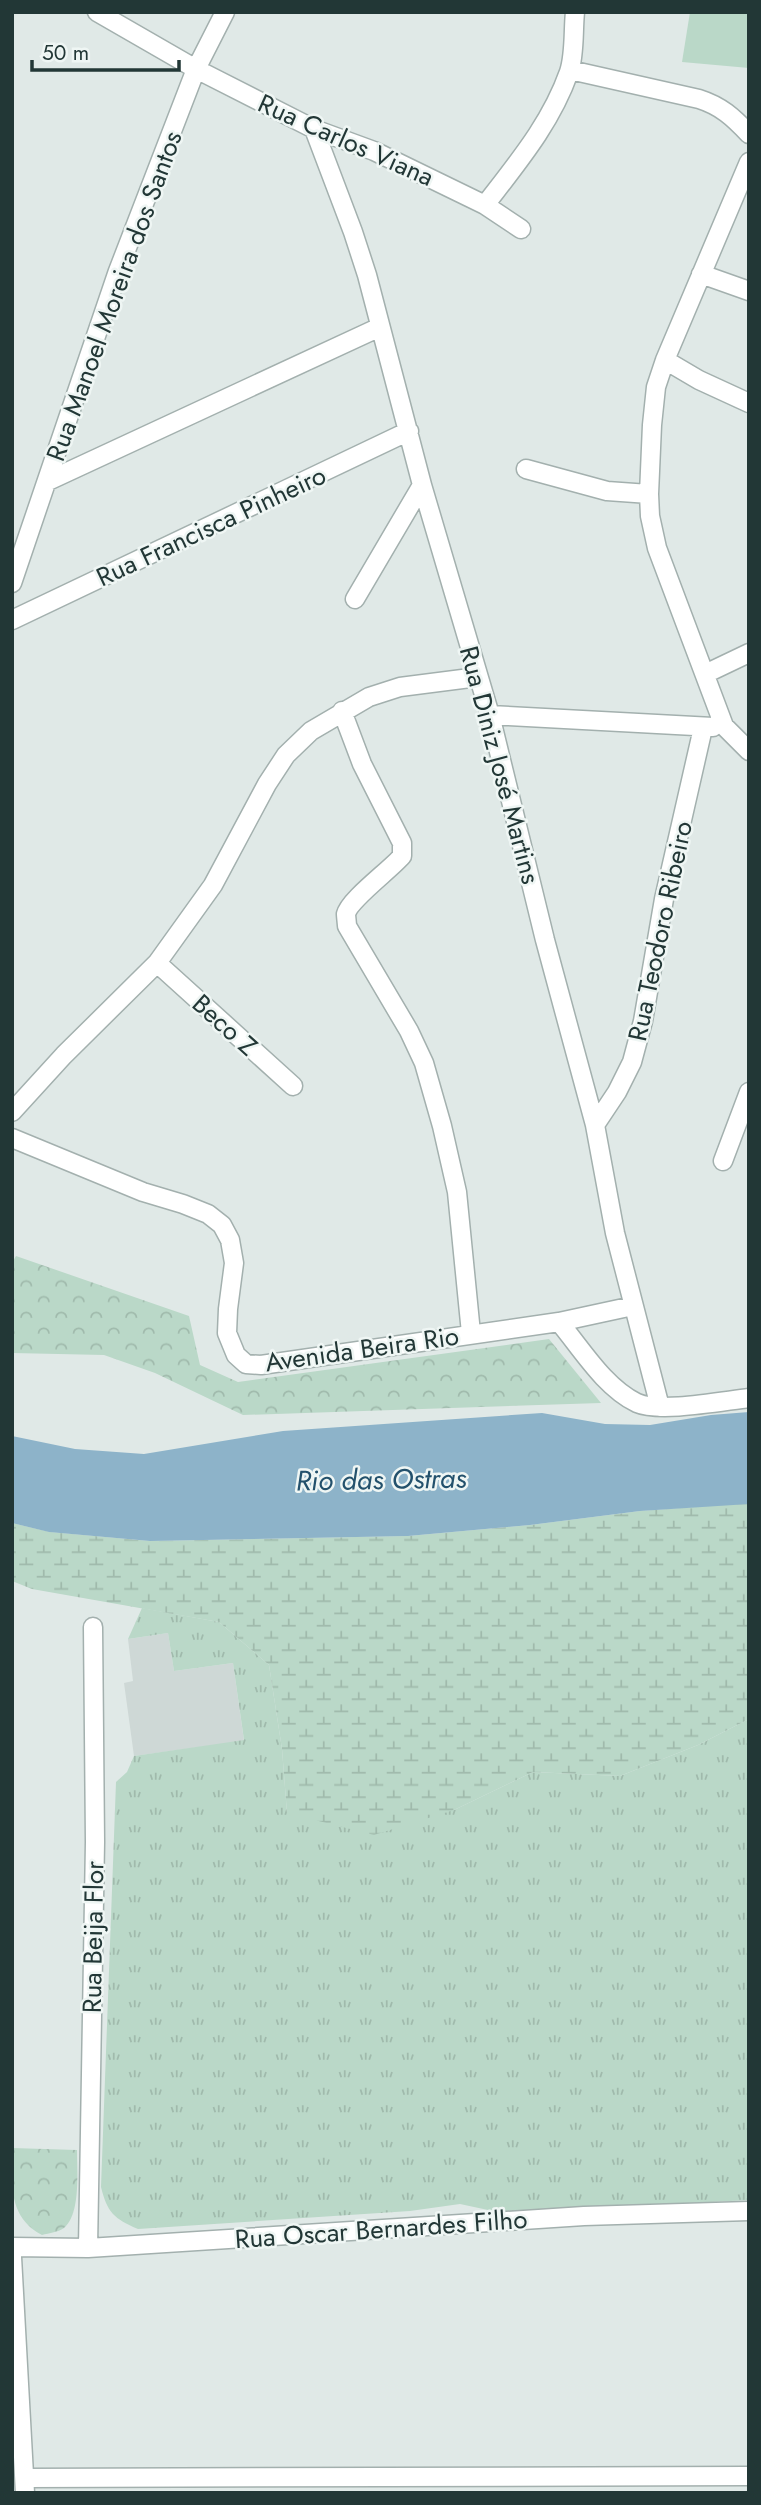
<svg xmlns="http://www.w3.org/2000/svg" width="761" height="2505" viewBox="0 0 761 2505" font-family="Jost,sans-serif">
<defs>
<pattern id="grass-tufts" width="24" height="20" patternUnits="userSpaceOnUse" patternTransform="scale(1.75)"><rect width="24" height="20" fill="#bad8c8"/><path d="M3 7l-1-3M5 7V3M7 7l1-3M15 17l-1-3M17 17v-4M19 17l1-3" fill="none" stroke="#a0baac"/></pattern>
<pattern id="forest-crowns" width="20" height="18" patternUnits="userSpaceOnUse" patternTransform="scale(1.75)"><rect width="20" height="18" fill="#bad8c8"/><path d="M2 6a3 3 0 1 1 6 0M12 15a3 3 0 1 1 6 0" fill="none" stroke="#a0baac"/></pattern>
<pattern id="wetland-marsh" width="20" height="14" patternUnits="userSpaceOnUse" patternTransform="scale(1.75)"><rect width="20" height="14" fill="#bad8c8"/><path d="M1 5h8M5 5V1M11 12h8M15 12V8" fill="none" stroke="#a0baac"/></pattern>
</defs>
<rect width="100%" height="100%" fill="#e0e9e7"/>
<path fill="#ced8d6" d="M 168,1633 L 174,1671 L 233,1663 L 244,1741 L 134,1756 L 124,1683 L 133,1681 L 128,1639 Z"/>
<path fill="url(#grass-tufts)" d="M 142,1608 L 219,1622 L 269,1665 L 282,1749 L 287,1813 L 454,1810 L 533,1772 L 620,1776 L 698,1745 L 749,1719 L 749,2200 L 502,2213 L 460,2204 L 410,2211 L 138,2229 C 114,2219 107,2212 101,2187 L 116,1782 L 127,1772 L 134,1756 L 244,1740 L 233,1663 L 174,1671 L 168,1633 L 128,1639 Z"/>
<path fill="url(#forest-crowns)" d="M 16,1256 L 189,1316 L 200,1365 L 238,1382 L 549,1339 L 601,1403 L 243,1415 L 155,1373 L 104,1355 L 12,1353 L 12,1263 Z
M 12,2148 L 77,2150 C 77,2170 81,2214 64,2228 C 59,2232 49,2233 42,2235 C 7,2217 12,2182 12,2148 Z"/>
<path fill="url(#wetland-marsh)" d="M 733,1504 L 749,1504 L 749,1719 L 698,1745 L 620,1776 L 533,1772 L 454,1810 L 374,1835 L 287,1813 L 282,1749 L 269,1665 L 219,1622 L 32,1589 L 12,1581 L 12,1523 L 50,1532 L 150,1541 L 408,1536 L 530,1525 L 640,1511 Z"/>
<path fill="#bad8c8" d="M 690,12 L 749,12 L 749,68 L 682,62 Z"/>
<path fill="#8db3c9" d="M 749,1412 L 749,1504 L 640,1511 L 530,1525 L 408,1536 L 150,1541 L 49,1532 L 12,1523 L 12,1436 L 75,1449 L 144,1454 L 283,1431 L 542,1413 L 605,1424 L 650,1425 L 711,1415 Z"/>
<g fill="none" stroke-linecap="round" stroke-linejoin="round">
<defs>
<path id="street" d="M 97,12 L 196,69 L 314,129 L 374,151 L 485,205 L 521,229
M 570,70 L 699,99 C 721,106 733,117 749,134
M 314,129 L 353,232 L 367,275 L 422,485 L 490,715 L 545,940 L 595,1125 L 615,1233 L 660,1407
M 749,162 L 665,360 L 656,387 L 652,425 L 649,494 L 650,516 L 657,548 L 724,726 L 749,751
M 485,205 C 518,162 551,123 569,72 C 575,54 573,31 575,12
M 701,274 L 749,291
M 665,360 L 699,380 L 749,403
M 526,469 L 607,491 L 649,494
M 48,481 L 380,327
M 12,583 L 118,271 L 196,69 L 225,12
M 355,599 L 422,485
M 12,620 L 409,431
M 705,674 L 749,653
M 342,711 L 362,764 L 402,843 L 402,856 C 390,870 349,900 346,914 C 346,916 347,924 347,926 L 409,1031 L 424,1063 L 442,1126 L 457,1192 L 471,1333
M 490,715 L 713,727
M 157,963 L 293,1086
M 12,1112 L 64,1055 L 157,963 L 213,885 L 267,784 L 286,755 L 311,731 L 369,697 L 400,687 L 478,677
M 595,1125 L 617,1092 L 632,1062 L 643,1021 L 664,899 L 703,728
M 12,1138 L 143,1192 L 183,1204 L 208,1214 L 222,1225 L 230,1240 L 234,1263 L 228,1309 L 227,1333 L 236,1355 L 246,1364 L 261,1365 L 559,1322 C 581,1348 604,1387 637,1403 C 660,1413 722,1401 749,1398
M 723,1161 L 749,1092
M 559,1322 L 633,1306
M 12,2247 L 88,2248 L 584,2216 L 749,2211
M 88,2248 L 95,1842 L 93,1627
M 12,2257 L 25,2493
M 25,2478 L 749,2476"/>
</defs>
<use href="#street" stroke="#a3b0ae" stroke-width="21"/>
<use href="#street" stroke="#fff" stroke-width="18"/>
</g>
<g text-anchor="middle" stroke-width="5" stroke-linejoin="round" paint-order="stroke">
<g font-size="26" fill="#223736" stroke="#eff6f4">
<text transform="translate(346 140) rotate(24)" y="9">Rua Carlos Viana</text>
<text transform="translate(114 296) rotate(-70)" y="9">Rua Manoel Moreira dos Santos</text>
<text transform="translate(211 526) rotate(-25)" y="9">Rua Francisca Pinheiro</text>
<text transform="translate(500 765) rotate(75)" y="9">Rua Diniz José Martins</text>
<text transform="translate(660 931) rotate(-78)" y="9">Rua Teodoro Ribeiro</text>
<text transform="translate(225 1025) rotate(42)" y="9">Beco Z</text>
<text transform="translate(362 1349) rotate(-8)" y="9">Avenida Beira Rio</text>
<text transform="translate(93 1937) rotate(-89)" y="9">Rua Beija Flor</text>
<text transform="translate(381 2229) rotate(-4)" y="9">Rua Oscar Bernardes Filho</text>
</g>
<g font-size="28" font-style="italic" fill="#23516c" stroke="#eff6f4">
<text transform="translate(381 1479) rotate(-1)" y="10">Rio das Ostras</text>
</g>
</g>
<rect width="761" height="2505" fill="none" stroke="#223736" stroke-width="28"/>
<path d="M32 60v10h147v-10" fill="none" stroke="#223736" stroke-width="3.5"/>
<text x="42" y="60" font-size="21" fill="#223736" stroke="#eff6f4" stroke-width="5" paint-order="stroke">50 m</text>
</svg>
